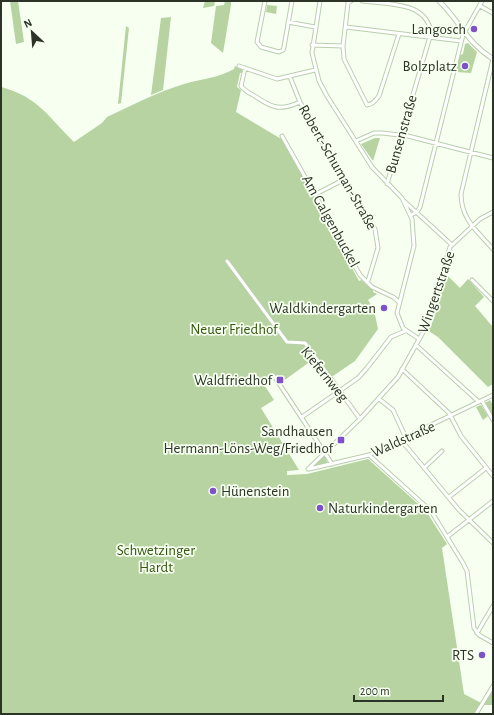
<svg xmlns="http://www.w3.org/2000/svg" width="494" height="715" viewBox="0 0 494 715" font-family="'Alegreya Sans',sans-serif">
<rect width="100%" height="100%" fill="#f7fff1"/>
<path fill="#b6d3a1" d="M 10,1 L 18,1 L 24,42 L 16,44 Z
M 205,1 L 215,1 L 214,6 L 203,8 Z
M 225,1 L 231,1 L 231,5 L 223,53 L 211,43 L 216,6 L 224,5 Z
M 267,5 L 277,6 L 276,14 L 266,12 Z
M 171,17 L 163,90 L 151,95 L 161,18 Z
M 126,26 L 129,28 L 121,103 L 118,104 Z
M 468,43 L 477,52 L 471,73 L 456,72 L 460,55 L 463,54 L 465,44 Z
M 235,66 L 243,70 L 243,73 L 240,73 L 237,87 L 241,90 L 236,112 L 283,140 L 359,281 L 361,280 L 373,290 L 373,292 L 377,294 L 368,300 L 374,310 L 378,329 L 355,361 L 330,378 L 315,358 L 282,382 L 277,375 L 263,383 L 274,400 L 261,408 L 299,470 L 287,471 L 287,475 L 307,474 L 368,459 L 426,511 L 447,544 L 442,548 L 464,694 L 483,704 L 493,687 L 493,705 L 483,705 L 476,714 L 1,714 L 1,87 C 39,97 48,117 74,142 L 102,123 L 107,117 C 132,105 158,92 184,84 C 201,79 218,78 234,69 Z
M 375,138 L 380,138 L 373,161 L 361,144 Z
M 445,275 L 448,276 L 460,288 L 468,279 L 484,297 L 475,306 L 493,327 L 493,384 L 488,387 L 438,337 L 427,330 L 428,325 L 431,326 L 437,306 L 434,305 L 443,277 Z
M 490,400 L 493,405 L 492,416 L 485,403 Z
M 481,405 L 488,416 L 483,420 L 476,407 Z
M 323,457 L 325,457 L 328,464 L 311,467 Z"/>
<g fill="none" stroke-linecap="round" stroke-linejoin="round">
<defs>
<path id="minor" d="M 265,1 L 257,42 L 261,47 L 279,52 L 283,50 L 284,47 L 292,1
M 320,1 L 312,53 L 319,81 L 327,96 L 372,167 L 402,198 L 412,219 L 414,246 L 397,313 L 403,328 L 419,339
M 362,1 C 386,4 427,1 431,33 L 387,184
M 480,6 L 493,13
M 288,22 L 315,27
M 346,27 L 461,41
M 312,45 L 343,46 L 344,59 L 367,105 C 373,104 375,101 379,96 L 399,34
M 343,46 L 348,3 L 351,1
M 493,59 L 461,194 C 461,219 477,231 493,249
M 239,66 L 277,79 L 315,70
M 245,68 L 241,86 C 244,90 249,93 253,95 C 271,107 279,112 300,102
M 290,77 L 300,102 L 343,180 L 375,229 L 378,248 L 368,281
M 282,136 L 360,275 L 372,287 L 393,297 L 399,302
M 356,141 L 374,133 L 382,133 L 408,136 L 493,158
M 316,194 L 343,180
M 403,200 L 452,245
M 411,215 L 417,212 L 420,207 L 463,35 L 482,1
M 227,261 L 287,342 L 305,343 L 360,419
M 472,280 L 493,301
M 416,345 L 479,402
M 402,369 L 449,413 L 461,436 L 493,476
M 274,376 L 332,464
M 379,399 L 393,410 L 406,438
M 482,401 L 493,420
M 302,417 L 358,378 L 367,368 L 391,337 L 405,331
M 401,440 L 459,510 L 493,543
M 369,455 L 431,511 L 463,563 L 467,571 L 474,628 L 479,635 L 493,643
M 424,468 L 442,451
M 308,469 L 360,419 L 398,377 L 426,327 L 450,247 L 480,219 L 493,212
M 309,469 L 369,455 L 493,395
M 449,497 L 486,468
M 447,537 L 493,501
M 477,633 L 493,606
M 476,714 L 493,686"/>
<path id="tertiary" d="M 439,1 C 460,21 466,42 493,59"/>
</defs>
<use href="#minor" stroke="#bacead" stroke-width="5"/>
<use href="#tertiary" stroke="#bacead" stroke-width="5.5"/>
<use href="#minor" stroke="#fff" stroke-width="3"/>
<use href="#tertiary" stroke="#fff" stroke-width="3.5"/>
</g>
<g fill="#7e51ca" stroke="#f7fff1" stroke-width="1.5">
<circle cx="474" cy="29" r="4"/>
<circle cx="465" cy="66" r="4"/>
<circle cx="384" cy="308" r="4"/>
<rect x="276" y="376" width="8" height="8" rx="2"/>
<rect x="337" y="436" width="8" height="8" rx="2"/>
<circle cx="213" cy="491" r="4"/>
<circle cx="320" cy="508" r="4"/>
<circle cx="482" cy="655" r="4"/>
</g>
<g text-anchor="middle" stroke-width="3.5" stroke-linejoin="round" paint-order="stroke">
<g font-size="15" fill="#2c3427" stroke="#f7fff1" text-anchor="end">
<text x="466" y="34">Langosch</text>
<text x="457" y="71">Bolzplatz</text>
<text x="376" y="313">Waldkindergarten</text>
<text x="272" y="385">Waldfriedhof</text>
<text x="333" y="436">Sandhausen<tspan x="333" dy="17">Hermann-Löns-Weg/Friedhof</tspan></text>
<text x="221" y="496" text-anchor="start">Hünenstein</text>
<text x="328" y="513" text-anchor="start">Naturkindergarten</text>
<text x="474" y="660">RTS</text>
</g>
<g font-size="15" fill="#2c3427" stroke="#f7fff1">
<text transform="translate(401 134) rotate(-74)" y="5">Bunsenstraße</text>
<text transform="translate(338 167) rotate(60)" y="5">Robert-Schuman-Straße</text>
<text transform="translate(331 221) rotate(61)" y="5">Am Galgenbuckel</text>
<text transform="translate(436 292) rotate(-71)" y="5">Wingertstraße</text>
<text transform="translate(325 374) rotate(51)" y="5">Kiefernweg</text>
<text transform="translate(403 439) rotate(-24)" y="5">Waldstraße</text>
</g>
<g font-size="15" fill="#35580f" stroke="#f7fff1">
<text x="234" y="334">Neuer Friedhof</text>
<text x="156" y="555">Schwetzinger<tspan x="156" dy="17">Hardt</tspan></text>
</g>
</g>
<rect width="494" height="715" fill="none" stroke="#2c3427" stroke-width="4"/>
<g transform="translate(32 32) rotate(334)" stroke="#f7fff1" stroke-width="3" paint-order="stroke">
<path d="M0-3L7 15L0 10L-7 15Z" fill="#2c3427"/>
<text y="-6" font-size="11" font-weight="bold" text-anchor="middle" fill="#2c3427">N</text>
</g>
<path d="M354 695v6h89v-6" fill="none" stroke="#2c3427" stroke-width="2"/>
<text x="360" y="695" font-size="12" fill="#2c3427" stroke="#f7fff1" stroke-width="3" paint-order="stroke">200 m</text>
</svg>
